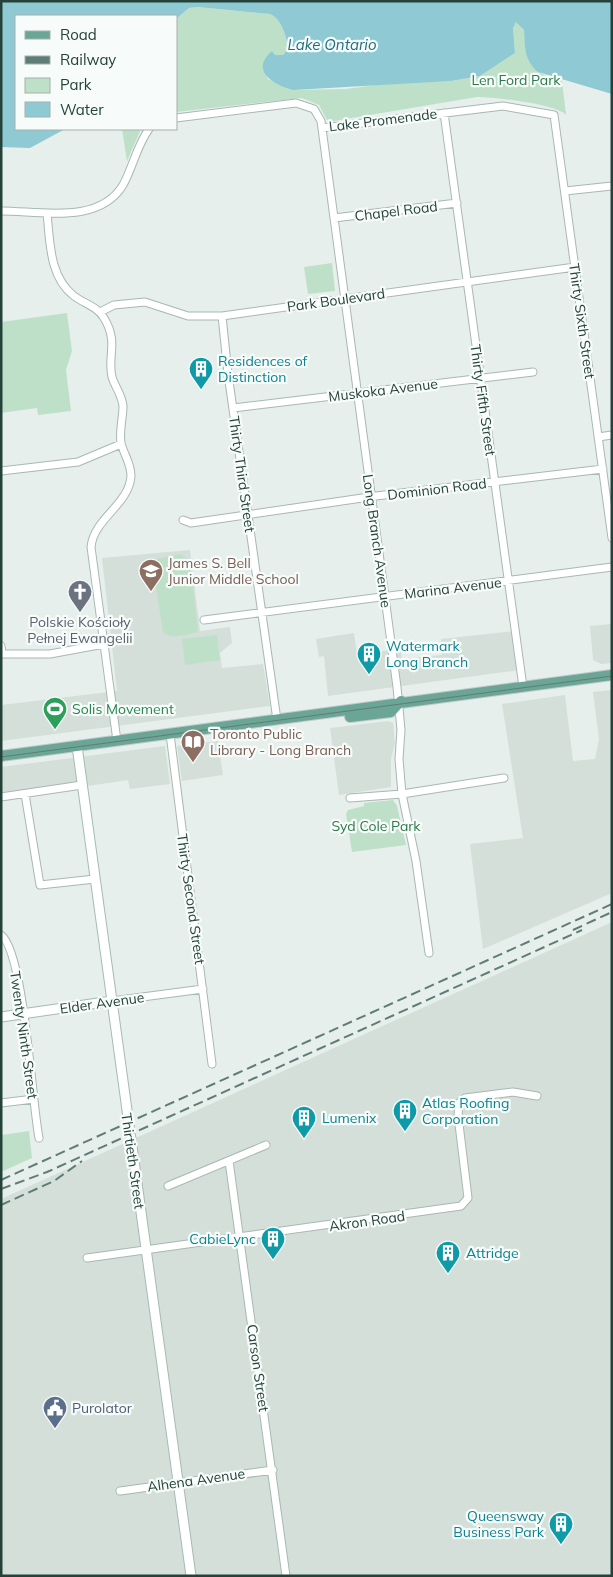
<svg xmlns="http://www.w3.org/2000/svg" width="613" height="1577" viewBox="0 0 613 1577" font-family="Mulish,sans-serif">
<rect width="100%" height="100%" fill="#e6efeb"/>
<path fill="#d4dfda" d="M 190,550 L 200,631 L 230,627 L 232,643 L 220,653 L 222,668 L 263,664 L 270,706 L 1,741 L 1,705 L 117,691 L 102,558 Z
M 612,624 L 612,663 L 601,664 L 593,660 L 590,626 Z
M 515,631 L 520,670 L 328,696 L 324,656 L 319,657 L 316,639 L 354,633 L 357,654 L 400,649 L 402,659 L 442,655 L 441,639 Z
M 612,690 L 612,893 L 483,949 L 470,844 L 523,838 L 502,704 L 565,695 L 573,761 L 595,759 L 599,739 L 593,692 Z
M 388,721 L 393,723 L 395,743 L 391,759 L 391,787 L 339,795 L 330,728 Z
M 218,741 L 223,775 L 182,781 L 177,746 Z
M 165,746 L 170,784 L 130,789 L 128,780 L 1,799 L 1,767 Z
M 612,922 L 612,1576 L 1,1576 L 1,1199 Z"/>
<path fill="#bfe0c8" d="M 198,7 L 270,14 C 281,18 287,37 288,49 L 283,55 L 275,55 L 272,51 L 264,71 L 268,79 L 293,90 L 346,89 L 383,84 L 451,81 L 480,76 L 515,53 L 513,28 L 516,21 L 524,30 C 526,63 529,72 562,81 L 566,115 C 557,104 493,97 477,97 L 328,122 L 319,105 L 302,98 L 176,112 L 176,19 L 189,8 Z
M 122,129 L 141,129 L 127,161 Z
M 332,263 L 335,291 L 308,294 L 304,267 Z
M 67,313 L 72,351 L 66,370 L 71,411 L 38,415 L 37,408 L 1,413 L 1,322 Z
M 180,554 L 190,561 L 198,631 C 190,636 168,639 163,632 L 153,568 L 157,559 Z
M 217,635 L 220,660 L 185,665 L 182,639 Z
M 393,800 L 397,806 L 406,845 L 352,852 L 346,814 L 348,810 L 364,806 L 364,803 Z
M 29,1131 L 32,1158 L 1,1172 L 2,1135 Z"/>
<path fill="#8ec9d4" d="M 1,1 L 612,1 L 612,94 L 538,72 C 524,60 525,47 524,30 L 516,22 L 513,28 L 515,53 L 480,76 L 451,81 L 293,90 C 274,85 249,71 272,51 L 275,55 L 283,55 L 288,49 C 287,37 281,18 270,14 L 198,7 L 189,8 L 176,19 L 176,16 L 16,16 L 16,129 L 65,129 L 30,148 L 1,147 Z"/>
<g fill="none" stroke-linecap="round" stroke-linejoin="round">
<defs>
<path id="street" d="M 444,113 L 523,687
M 176,118 L 296,103 L 314,109 L 321,121 L 397,687 L 401,730 L 399,759 L 402,794 L 416,861 L 429,953
M 322,128 L 503,106 L 554,115 L 612,538
M 565,191 L 612,186
M 1,211 C 40,211 99,225 123,185 C 133,167 137,145 149,129
M 47,213 C 50,241 49,277 74,296 C 85,304 98,307 104,318 C 119,343 107,355 112,377 C 115,387 122,395 123,406 C 123,418 119,431 121,443 C 124,455 131,463 131,476 C 129,505 94,518 91,547 L 117,741
M 334,218 L 457,203
M 100,312 L 114,305 L 145,302 L 188,316 L 222,316 L 575,267
M 222,316 L 228,374 L 277,720
M 233,408 L 533,372
M 598,437 L 612,435
M 1,471 L 78,462 L 121,444
M 183,520 L 191,523 L 376,496 L 603,469
M 204,620 L 612,567
M 1,646 L 2,654
M 1,654 L 50,654 L 104,644
M 170,734 L 212,1064
M 25,794 L 40,885 L 95,879
M 1,797 L 82,785
M 350,798 L 402,794 L 504,778
M 1,935 C 24,951 32,1104 39,1138
M 112,1001 L 203,989
M 1,1103 L 34,1099
M 229,1161 L 286,1576
M 168,1186 L 266,1145
M 87,1258 L 461,1206 L 468,1198 L 458,1116 L 459,1103 L 465,1098 L 513,1092 L 537,1096
M 120,1491 L 273,1470"/>
<path id="secondary" d="M 77,746 L 191,1576
M 1,1017 L 112,1001"/>
<path id="primary" d="M 350,717 L 391,712 L 401,701
M 1,756 L 612,675"/>
</defs>
<use href="#street" stroke="#a8b8b2" stroke-width="9"/>
<use href="#secondary" stroke="#a4bbb3" stroke-width="11"/>
<use href="#primary" stroke="#c2cac8" stroke-width="12"/>
<use href="#street" stroke="#fff" stroke-width="7"/>
<use href="#secondary" stroke="#fff" stroke-width="9"/>
<use href="#primary" stroke="#6aa596" stroke-width="10"/>
<path stroke="#5f7d75" stroke-width="1" d="M 1,757 L 612,676"/>
<path stroke="#5f7d75" stroke-width="2" stroke-dasharray="10 5" stroke-linecap="butt" d="M 573,930 L 612,912
M 1,1180 L 612,904
M 1,1189 L 47,1172 L 582,930
M 1,1205 L 54,1181 L 82,1161"/>
</g>
<defs>
<symbol id="building-pin" viewBox="-11 -11 22 30"><path d="M0 17L-7.5 6A9.5 9.5 0 1 1 7.5 6Z" fill="#0f9aa8" stroke="#f7fbf9"/><path d="M-4-6H4V6H1V3H-1V6H-4ZM-2.5-4.3h1.7v1.8h-1.7ZM.8-4.3h1.7v1.8H.8ZM-2.5-1h1.7V.8h-1.7ZM.8-1h1.7V.8H.8Z" fill="#fff"/></symbol>
<symbol id="school-pin" viewBox="-11 -11 22 30"><path d="M0 17L-7.5 6A9.5 9.5 0 1 1 7.5 6Z" fill="#8d6e63" stroke="#f7fbf9"/><path d="M0-5L7-2L0 1L-7-2ZM-4 1L0 2.5L4 1V4Q0 6-4 4Z" fill="#fff"/></symbol>
<symbol id="church-pin" viewBox="-11 -11 22 30"><path d="M0 17L-7.5 6A9.5 9.5 0 1 1 7.5 6Z" fill="#6b7280" stroke="#f7fbf9"/><path d="M-1.2-6h2.4v3.5h3.3v2.4h-3.3V6h-2.4V-.1h-3.3v-2.4h3.3Z" fill="#fff"/></symbol>
<symbol id="stadium-pin" viewBox="-11 -11 22 30"><path d="M0 17L-7.5 6A9.5 9.5 0 1 1 7.5 6Z" fill="#2e9e5b" stroke="#f7fbf9"/><path d="M0-5a6.5 5 0 1 0 0 10a6.5 5 0 1 0 0-10ZM-3.5-1.8h7v3.6h-7Z" fill="#fff"/></symbol>
<symbol id="library-pin" viewBox="-11 -11 22 30"><path d="M0 17L-7.5 6A9.5 9.5 0 1 1 7.5 6Z" fill="#8d6e63" stroke="#f7fbf9"/><path d="M-6-4Q-3-5.5-.7-3.5V5Q-3 3-6 4ZM6-4Q3-5.5 .7-3.5V5Q3 3 6 4Z" fill="#fff"/></symbol>
<symbol id="civic-pin" viewBox="-11 -11 22 30"><path d="M0 17L-7.5 6A9.5 9.5 0 1 1 7.5 6Z" fill="#5c6f8a" stroke="#f7fbf9"/><path d="M-.6-6.5H3V-4.5H.6V-3L4-1V1h2V6H-6V1h2V-1L-.6-3ZM-1.2 2.5V6h2.4V2.5Z" fill="#fff"/></symbol>
</defs>
<g fill-rule="evenodd">
<use href="#building-pin" x="187" y="355" width="28" height="38"/>
<use href="#school-pin" x="137" y="557" width="28" height="38"/>
<use href="#church-pin" x="66" y="578" width="28" height="38"/>
<use href="#building-pin" x="355" y="640" width="28" height="38"/>
<use href="#stadium-pin" x="41" y="695" width="28" height="38"/>
<use href="#library-pin" x="179" y="728" width="28" height="38"/>
<use href="#building-pin" x="391" y="1097" width="28" height="38"/>
<use href="#building-pin" x="290" y="1104" width="28" height="38"/>
<use href="#building-pin" x="259" y="1225" width="28" height="38"/>
<use href="#building-pin" x="434" y="1239" width="28" height="38"/>
<use href="#civic-pin" x="41" y="1394" width="28" height="38"/>
<use href="#building-pin" x="547" y="1510" width="28" height="38"/>
</g>
<g text-anchor="middle" stroke-width="4.5" stroke-linejoin="round" paint-order="stroke">
<g font-size="14" fill="#2d7a4b" stroke="#f7fbf9">
<text x="516" y="85">Len Ford Park</text>
<text x="376" y="831">Syd Cole Park</text>
</g>
<g font-size="14" fill="#24423a" stroke="#f7fbf9">
<text transform="translate(383 120) rotate(-7)" y="5">Lake Promenade</text>
<text transform="translate(396 211) rotate(-7)" y="5">Chapel Road</text>
<text transform="translate(336 300) rotate(-8)" y="5">Park Boulevard</text>
<text transform="translate(582 321) rotate(82)" y="5">Thirty Sixth Street</text>
<text transform="translate(383 390) rotate(-7)" y="5">Muskoka Avenue</text>
<text transform="translate(483 400) rotate(82)" y="5">Thirty Fifth Street</text>
<text transform="translate(242 474) rotate(82)" y="5">Thirty Third Street</text>
<text transform="translate(437 489) rotate(-7)" y="5">Dominion Road</text>
<text transform="translate(377 541) rotate(82)" y="5">Long Branch Avenue</text>
<text transform="translate(453 588) rotate(-7)" y="5">Marina Avenue</text>
<text transform="translate(191 899) rotate(82)" y="5">Thirty Second Street</text>
<text transform="translate(102 1003) rotate(-8)" y="5">Elder Avenue</text>
<text transform="translate(24 1035) rotate(82)" y="5">Twenty Ninth Street</text>
<text transform="translate(133 1161) rotate(82)" y="5">Thirtieth Street</text>
<text transform="translate(367 1221) rotate(-8)" y="5">Akron Road</text>
<text transform="translate(258 1368) rotate(82)" y="5">Carson Street</text>
<text transform="translate(196 1480) rotate(-8)" y="5">Alhena Avenue</text>
</g>
<g font-size="14" fill="#0d838f" stroke="#f7fbf9" text-anchor="start">
<text x="218" y="366">Residences of<tspan x="218" dy="16">Distinction</tspan></text>
<text x="386" y="651">Watermark<tspan x="386" dy="16">Long Branch</tspan></text>
<text x="422" y="1108">Atlas Roofing<tspan x="422" dy="16">Corporation</tspan></text>
<text x="322" y="1123">Lumenix</text>
<text x="256" y="1244" text-anchor="end">CabieLync</text>
<text x="466" y="1258">Attridge</text>
<text x="544" y="1521" text-anchor="end">Queensway<tspan x="544" dy="16">Business Park</tspan></text>
</g>
<g font-size="14" fill="#785e54" stroke="#f7fbf9" text-anchor="start">
<text x="168" y="568">James S. Bell<tspan x="168" dy="16">Junior Middle School</tspan></text>
<text x="210" y="739">Toronto Public<tspan x="210" dy="16">Library - Long Branch</tspan></text>
</g>
<g font-size="14" fill="#5b616d" stroke="#f7fbf9">
<text x="80" y="627">Polskie Kościoły<tspan x="80" dy="16">Pełnej Ewangelii</tspan></text>
</g>
<g font-size="14" fill="#27864d" stroke="#f7fbf9" text-anchor="start">
<text x="72" y="714">Solis Movement</text>
</g>
<g font-size="14" fill="#4e5e75" stroke="#f7fbf9" text-anchor="start">
<text x="72" y="1413">Purolator</text>
</g>
<g font-size="15" font-style="italic" fill="#1c6f80" stroke="#f7fbf9">
<text x="332" y="50">Lake Ontario</text>
</g>
</g>
<rect width="613" height="1577" fill="none" stroke="#24423a" stroke-width="5"/>
<rect x="15" y="15" width="162" height="115" fill="#f7fbf9" stroke="#a3b1ad"/>
<rect x="25" y="31" width="25" height="8" fill="#6aa596" stroke="#a3b1ad"/>
<text x="60" y="40" font-size="15" fill="#24423a">Road</text>
<rect x="25" y="56" width="25" height="8" fill="#5f7d75" stroke="#a3b1ad"/>
<text x="60" y="65" font-size="15" fill="#24423a">Railway</text>
<rect x="25" y="78" width="25" height="15" fill="#bfe0c8" stroke="#a3b1ad"/>
<text x="60" y="90" font-size="15" fill="#24423a">Park</text>
<rect x="25" y="102" width="25" height="15" fill="#8ec9d4" stroke="#a3b1ad"/>
<text x="60" y="115" font-size="15" fill="#24423a">Water</text>
</svg>
